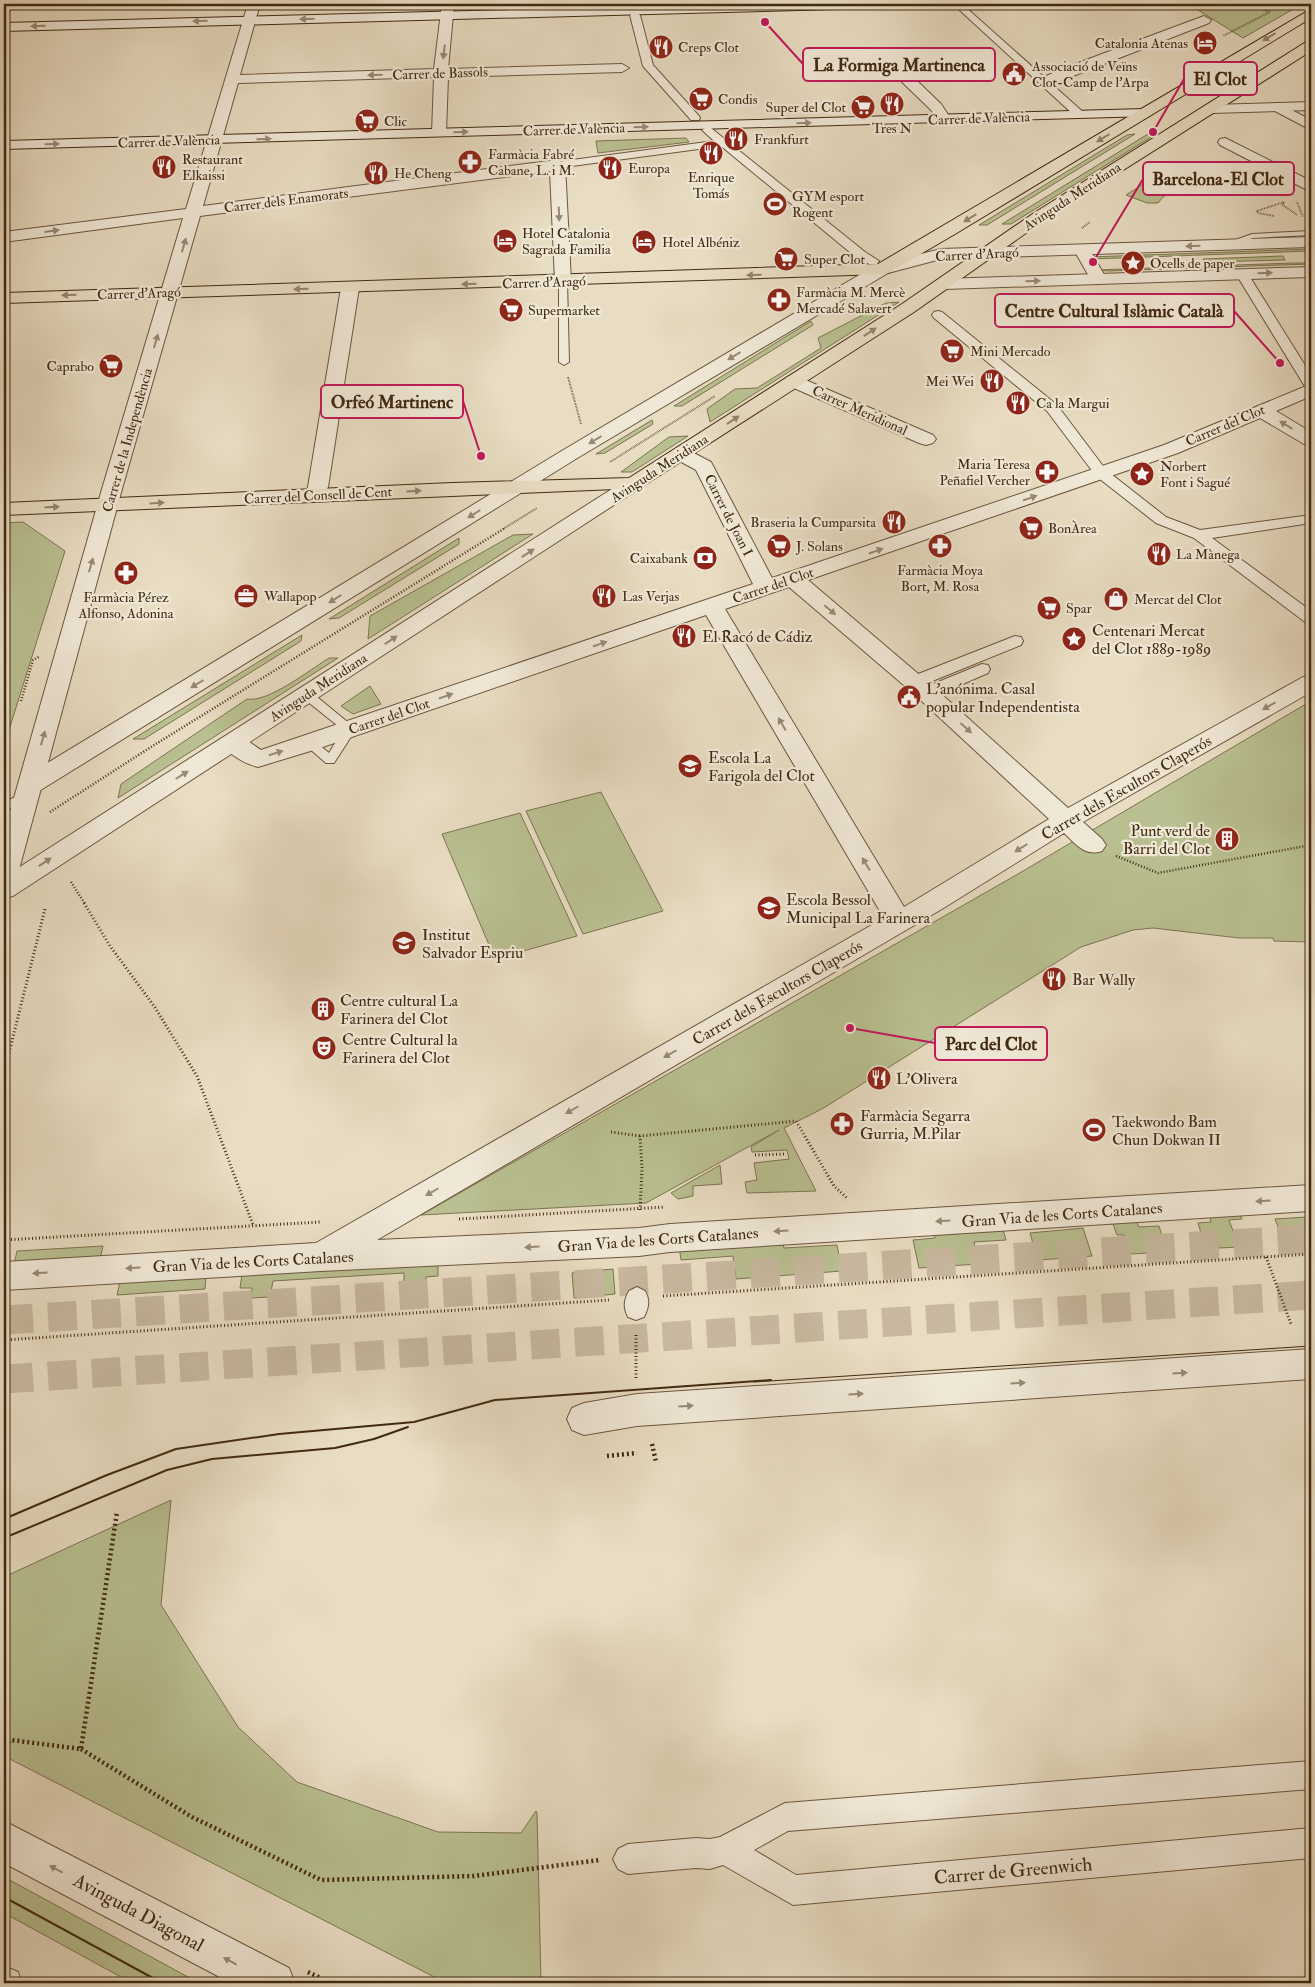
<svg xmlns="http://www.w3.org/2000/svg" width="1315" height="1987" viewBox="0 0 1315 1987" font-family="'IM FELL Double Pica',serif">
<rect width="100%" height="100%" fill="#e8dcc2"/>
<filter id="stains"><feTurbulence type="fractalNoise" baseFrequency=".004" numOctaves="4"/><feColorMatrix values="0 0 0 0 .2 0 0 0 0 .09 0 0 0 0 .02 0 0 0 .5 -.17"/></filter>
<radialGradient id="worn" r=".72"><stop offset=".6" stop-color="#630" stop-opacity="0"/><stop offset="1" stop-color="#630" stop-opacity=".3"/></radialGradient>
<path fill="#b9bf90" stroke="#7d7451" d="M 1289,4 L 1302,4 L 1243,38 L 1190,5 Z
M 1135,134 L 987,225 L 979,225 L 1127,135 Z
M 1148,134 L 1156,134 L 1011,224 L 1002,224 Z
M 686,138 L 689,142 L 598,153 L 596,141 Z
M 1165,170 L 1188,182 L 1163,197 L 1158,203 L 1147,203 L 1126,195 Z
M 1311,249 L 1311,251 L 1091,259 L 1090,257 Z
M 1283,256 L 1285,260 L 1205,262 L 1203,259 Z
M 1293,263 L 1311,263 L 1311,264 L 1109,271 L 1097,270 Z
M 899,302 L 710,422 L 707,409 L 735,389 L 757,388 L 821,348 L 818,338 L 886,303 Z
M 811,321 L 813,325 L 682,406 L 674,406 Z
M 652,420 L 653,424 L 605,453 L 596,454 Z
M 688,436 L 632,472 L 621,472 L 669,437 Z
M 23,522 L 65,551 L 4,746 L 4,523 Z
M 533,534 L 368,639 L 370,616 L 513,535 Z
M 459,538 L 459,544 L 339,618 L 329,619 Z
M 302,635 L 301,641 L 144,739 L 133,739 Z
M 329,658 L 338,658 L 118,798 L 121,784 L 247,699 C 268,703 311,669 329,658 Z
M 370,686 L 381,704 L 353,714 L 341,706 Z
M 1311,701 L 1311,942 L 1274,941 L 1273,938 L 1239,938 L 1153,928 L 1133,930 L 1081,947 L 822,1109 L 784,1128 L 816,1191 L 747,1193 L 745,1182 L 757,1180 L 754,1163 L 789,1159 L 787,1150 L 752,1152 L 751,1147 L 779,1130 L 646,1203 L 421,1215 L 1018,874 Z
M 601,792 L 663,911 L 583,934 L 526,811 Z
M 520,813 L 577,936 L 495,959 L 442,834 Z
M 720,1165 L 722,1184 L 693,1186 L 693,1196 L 678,1199 L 671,1193 Z
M 1303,1207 L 1311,1207 L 1311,1242 L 1285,1244 L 1275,1219 L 1307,1217 Z
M 1239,1212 L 1242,1219 L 1229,1220 L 1239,1247 L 1219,1248 L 1215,1235 L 1202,1236 L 1198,1223 L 1211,1222 L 1209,1214 Z
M 1136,1220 L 1139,1227 L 1159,1226 L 1167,1252 L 1130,1254 L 1124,1235 L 1117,1235 L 1112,1221 Z
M 1002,1226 L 1006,1240 L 974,1242 L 978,1264 L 919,1268 L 913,1240 L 935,1238 L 934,1230 Z
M 1083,1228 L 1092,1256 L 1026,1261 L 1023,1252 L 1035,1251 L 1030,1233 Z
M 782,1239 L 784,1248 L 837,1245 L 842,1271 L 736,1279 L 733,1256 L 681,1260 L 679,1246 Z
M 103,1246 L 100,1259 L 14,1265 L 17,1251 Z
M 438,1260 L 438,1276 L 426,1277 L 426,1287 L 404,1289 L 404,1273 L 273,1281 L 270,1297 L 251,1298 L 252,1288 L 240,1288 L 242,1274 Z
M 613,1269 L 615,1294 L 574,1298 L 572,1273 Z
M 206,1276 L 205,1289 L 117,1295 L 120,1281 Z
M 171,1500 L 161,1605 L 238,1727 L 297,1782 L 438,1832 L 521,1833 L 536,1811 L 537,1813 L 541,1983 L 446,1983 L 4,1756 L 4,1577 Z
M 4,1877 L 199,1983 L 132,1983 L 4,1913 Z"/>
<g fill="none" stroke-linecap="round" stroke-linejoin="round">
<path stroke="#c7b89f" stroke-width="29" stroke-dasharray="29 15" stroke-linecap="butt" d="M 4,1320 L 1311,1239
M 4,1379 L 1311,1295"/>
<defs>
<path id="service" d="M 1311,231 L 1311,235 L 1253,238 L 1225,247 L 1221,245 L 1252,234 Z
M 563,278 L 567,281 L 569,362 L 564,365 L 559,362 L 559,281 Z
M 307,691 L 311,692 L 356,729 L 334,763 L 326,763 L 303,743 L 305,740 L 313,740 L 329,753 L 343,730 L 303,698 L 301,695 L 303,692 Z
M 27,792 L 33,796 L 31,799 L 4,811 L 4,802 Z"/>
<path id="pedestrian" d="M 953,4 L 962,4 L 1083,112 L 1084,114 L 1083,116 L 1075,116 Z
M 635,12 L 640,15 L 653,65 L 699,116 L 700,118 L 699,120 L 691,120 L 643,66 L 630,15 Z
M 707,127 L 711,128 L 865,252 L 879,261 L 877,264 L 869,264 L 857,258 L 721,146 L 557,168 L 551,165 L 557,162 L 714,141 L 702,130 Z
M 1242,270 L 1248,274 L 1311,375 L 1311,389 L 1306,388 L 1304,385 L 1236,274 Z
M 938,311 L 942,312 L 1057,405 L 1106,470 L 1166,517 L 1200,530 L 1311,515 L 1311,523 L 1212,538 L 1311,611 L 1311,624 L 1305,622 L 1194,538 L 1156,523 L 1096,476 L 1047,411 L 934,318 L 932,315 L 934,312 Z
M 1015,636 L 1021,637 L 1023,641 L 1021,645 L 920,686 L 914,687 L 908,686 L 906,682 L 908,678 Z
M 982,664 L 988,665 L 990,669 L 988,673 L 933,697 L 927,698 L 921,697 L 919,693 L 921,689 Z
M 637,1287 L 645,1291 C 650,1300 649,1307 644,1317 L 636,1320 L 628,1317 C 623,1307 624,1300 629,1291 Z
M 1311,1761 L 1311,1789 L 788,1831 L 754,1850 L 796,1875 L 1311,1828 L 1311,1858 L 793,1905 L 723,1865 L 710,1869 L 696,1868 L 628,1874 L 618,1869 L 613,1859 L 618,1849 L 628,1844 L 696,1838 L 710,1839 L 720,1837 L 785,1803 Z
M 4,1966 L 18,1972 L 22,1983 L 4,1983 Z"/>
<path id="minor" d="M 248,4 L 260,4 L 240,75 L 434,69 L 442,4 L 454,4 L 448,69 L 622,64 L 629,68 L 622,72 L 448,77 L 446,133 L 444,136 L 434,136 L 432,133 L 434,77 L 238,83 L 203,206 L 557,160 L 562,162 L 565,165 L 571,281 L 569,285 L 557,285 L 555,281 L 550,171 L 200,216 L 122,489 L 17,877 L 13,884 L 4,886 L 4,833 L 102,489 L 183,218 L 4,242 L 4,232 L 186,209 Z
M 1204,16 L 1211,20 L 1209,23 L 1050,85 L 1045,86 L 1038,82 L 1040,79 L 1059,70 Z
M 906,74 L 911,75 L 941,104 L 951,119 L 949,122 L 939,122 L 931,110 L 901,81 L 899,78 Z
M 1278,103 L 1311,120 L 1311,130 L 1273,110 L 1271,107 L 1273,104 Z
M 1225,138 L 1311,181 L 1311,192 L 1220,145 L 1218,142 L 1220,139 Z
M 1082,245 L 1088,247 L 1090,250 L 1106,278 L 1104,282 L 1092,282 L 1090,278 L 1074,250 L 1076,247 Z
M 350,283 L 356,284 L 359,288 L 328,487 L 320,500 L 313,502 L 306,500 L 303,496 L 308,487 L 341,288 L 344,284 Z
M 794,375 L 933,435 L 936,439 L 933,443 L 926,445 L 919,443 L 787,385 L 785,381 L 787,377 Z
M 1311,384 L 1311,396 L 1276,411 L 1311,432 L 1311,446 L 1304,444 L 1260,418 L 1178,453 L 808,580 L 929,683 L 1068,808 L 1303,677 L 1311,675 L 1311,692 L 1083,822 L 1102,839 L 1106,845 L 1102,851 C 1085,857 1076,844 1064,833 L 942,909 L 377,1240 L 639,1228 L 670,1224 L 1311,1185 L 1311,1211 L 670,1252 L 639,1256 L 321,1271 L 4,1290 L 4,1262 L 316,1243 L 884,918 L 706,615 L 317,749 L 258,767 C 245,764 228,754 221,743 L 225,737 C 239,733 249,742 261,750 L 753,584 L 696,470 L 674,458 L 671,454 L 674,450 L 681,448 L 688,450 L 711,462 L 772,578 L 1164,445 ZM 789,587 L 913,693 L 1049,819 L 904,907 L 725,609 Z
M 1311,1349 L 1311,1379 L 637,1426 L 584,1435 L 572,1430 L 567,1419 L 572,1408 L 584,1403 L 637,1394 Z"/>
<path id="tertiary" d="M 1311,102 L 1311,110 L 1211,113 L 1206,112 L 1204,109 L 1206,106 L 1211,105 Z
M 1311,237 L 1311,247 L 941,259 L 888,273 L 579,457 L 39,791 L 30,793 L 21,791 L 18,785 L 21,779 L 565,449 L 876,265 L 941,249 Z
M 1311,267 L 1311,277 L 944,289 L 938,288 L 936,284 L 938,280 L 944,279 Z
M 633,478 L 640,480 L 643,484 L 640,488 L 13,896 L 4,898 L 4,877 L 626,480 Z
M 4,1821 L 289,1968 L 295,1983 L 231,1983 L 4,1863 Z"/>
<path id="secondary" d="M 737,4 L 879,4 L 873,8 L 4,31 L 4,23 Z
M 1145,109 L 1150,110 L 1152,113 L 1150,116 L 4,149 L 4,141 Z"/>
<path id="primary" d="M 1311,9 L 1311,18 L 955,234 L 888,273 L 882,274 L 4,303 L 4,293 L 878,264 Z
M 1311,41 L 1311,51 L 1046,219 L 914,312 L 640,488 L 4,515 L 4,503 L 452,483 L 629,478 L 902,304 L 1034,213 L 1306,42 Z"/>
</defs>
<use href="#service" stroke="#6b563e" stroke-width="2"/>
<use href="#pedestrian" stroke="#6b563e" stroke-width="2"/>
<use href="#minor" stroke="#6b563e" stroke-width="2"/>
<use href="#tertiary" stroke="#6b563e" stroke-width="2"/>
<use href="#secondary" stroke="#412a12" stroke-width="2"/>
<use href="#primary" stroke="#412a12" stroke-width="2"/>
<path stroke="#412a12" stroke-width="2" stroke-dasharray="0.5 1" stroke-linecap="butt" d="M 894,6 L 938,5
M 1219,8 L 1255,7 L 1270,12 L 1223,36
M 1284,202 L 1283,205 L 1297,215
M 1297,202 L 1303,217
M 1257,211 L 1258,213 L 1274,216
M 1257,211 L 1284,202
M 1082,228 L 1090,222
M 568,377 L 581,424
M 610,462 L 715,396
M 503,529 L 537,508"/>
<path stroke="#412a12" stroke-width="2.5" stroke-dasharray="1 2" stroke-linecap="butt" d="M 21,701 L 33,660 L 39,657
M 50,812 L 151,747 L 505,528
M 1116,856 L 1158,873 L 1311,845
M 71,882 L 85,904"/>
<path stroke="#412a12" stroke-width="3" stroke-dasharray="1 2.5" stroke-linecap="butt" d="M 84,903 L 110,946 L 154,1006 L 197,1076 L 253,1225
M 4,1073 L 45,909
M 611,1132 L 640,1136
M 755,1155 L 786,1154
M 640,1210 L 642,1168 L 640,1136 L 796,1121 L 834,1186 L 847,1198
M 459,1219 L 665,1207
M 4,1240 L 320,1222
M 1266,1257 L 1291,1324
M 663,1296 L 1311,1254
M 636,1335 L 636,1378
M 4,1340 L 609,1300"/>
<path stroke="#412a12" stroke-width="4.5" stroke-dasharray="2 3" stroke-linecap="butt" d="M 652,1444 L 656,1462
M 607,1456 L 637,1453
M 4,1745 L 11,1740 L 81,1749 L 117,1512
M 81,1749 L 192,1817 L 321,1880 L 474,1876 L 600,1860
M 308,1972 L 331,1983"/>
<use href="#service" fill="#f0e8d7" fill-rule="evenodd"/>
<use href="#pedestrian" fill="#f0e8d7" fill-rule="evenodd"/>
<use href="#minor" fill="#f0e8d7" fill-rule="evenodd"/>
<use href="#tertiary" fill="#f0e8d7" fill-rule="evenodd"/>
<use href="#secondary" fill="#f0e8d7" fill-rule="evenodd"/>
<use href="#primary" fill="#e8dcc2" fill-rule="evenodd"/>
<path stroke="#412a12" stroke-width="1" d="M 754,1382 L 1311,1346"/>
<path stroke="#412a12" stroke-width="2" d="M 4,1519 L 107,1475 L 176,1449 L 279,1434 L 414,1422 L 495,1400 L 771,1380
M 4,1538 L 167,1470 L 212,1459 L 335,1448 L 374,1439 L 408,1427
M 4,1897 L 162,1983"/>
</g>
<defs><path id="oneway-solid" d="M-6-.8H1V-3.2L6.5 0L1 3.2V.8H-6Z" transform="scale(1.25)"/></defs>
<g fill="#988974">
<use href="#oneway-solid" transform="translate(307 19) rotate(179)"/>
<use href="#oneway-solid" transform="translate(200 21) rotate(179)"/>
<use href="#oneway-solid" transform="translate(38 26) rotate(178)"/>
<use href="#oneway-solid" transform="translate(444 52) rotate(97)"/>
<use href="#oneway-solid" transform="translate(375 75) rotate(178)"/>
<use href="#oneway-solid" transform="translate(804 123) rotate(-1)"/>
<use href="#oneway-solid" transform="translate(641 127) rotate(-2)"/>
<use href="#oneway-solid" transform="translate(461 132) rotate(-1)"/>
<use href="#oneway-solid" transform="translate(264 139) rotate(-1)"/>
<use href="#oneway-solid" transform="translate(52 144) rotate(-1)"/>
<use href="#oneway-solid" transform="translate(559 214) rotate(88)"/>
<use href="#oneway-solid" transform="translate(52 231) rotate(-8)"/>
<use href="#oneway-solid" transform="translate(184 245) rotate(-74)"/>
<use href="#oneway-solid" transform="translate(1193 246) rotate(178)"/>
<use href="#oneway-solid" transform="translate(1265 273) rotate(-2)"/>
<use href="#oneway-solid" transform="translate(1033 281) rotate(-2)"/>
<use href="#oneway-solid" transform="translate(156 341) rotate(-74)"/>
<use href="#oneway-solid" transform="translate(734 356) rotate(149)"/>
<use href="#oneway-solid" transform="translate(1286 425) rotate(-149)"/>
<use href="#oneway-solid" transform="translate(595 440) rotate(149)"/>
<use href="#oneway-solid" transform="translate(1030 498) rotate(-19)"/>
<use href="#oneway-solid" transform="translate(474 514) rotate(148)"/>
<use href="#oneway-solid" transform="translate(876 551) rotate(-19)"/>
<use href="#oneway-solid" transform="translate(528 553) rotate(-33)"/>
<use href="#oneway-solid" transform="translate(91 565) rotate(-74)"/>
<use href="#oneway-solid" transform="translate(335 599) rotate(148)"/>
<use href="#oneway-solid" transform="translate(830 610) rotate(40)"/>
<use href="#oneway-solid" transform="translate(391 640) rotate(-33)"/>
<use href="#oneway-solid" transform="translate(600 644) rotate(-19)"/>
<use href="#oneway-solid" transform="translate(197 684) rotate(149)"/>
<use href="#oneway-solid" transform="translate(446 696) rotate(-19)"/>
<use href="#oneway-solid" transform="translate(1269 706) rotate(151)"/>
<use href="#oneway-solid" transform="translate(782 724) rotate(-121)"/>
<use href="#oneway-solid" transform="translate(966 728) rotate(42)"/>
<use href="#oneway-solid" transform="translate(43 738) rotate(-74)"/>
<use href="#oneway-solid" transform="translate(276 753) rotate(-18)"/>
<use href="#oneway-solid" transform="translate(182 775) rotate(-32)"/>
<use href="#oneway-solid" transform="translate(1021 848) rotate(148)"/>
<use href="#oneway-solid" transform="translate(45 862) rotate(-33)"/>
<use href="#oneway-solid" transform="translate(866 864) rotate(-121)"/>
<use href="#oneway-solid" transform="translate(670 1054) rotate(150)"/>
<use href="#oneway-solid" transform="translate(572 1110) rotate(150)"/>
<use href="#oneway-solid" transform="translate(432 1192) rotate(150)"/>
<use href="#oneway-solid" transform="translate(1263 1201) rotate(177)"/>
<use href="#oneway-solid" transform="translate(943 1221) rotate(176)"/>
<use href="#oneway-solid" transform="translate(781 1231) rotate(176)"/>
<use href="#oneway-solid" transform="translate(532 1247) rotate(177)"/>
<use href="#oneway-solid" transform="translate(133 1268) rotate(177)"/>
<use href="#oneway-solid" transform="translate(40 1273) rotate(177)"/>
<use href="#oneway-solid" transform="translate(1180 1373) rotate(-4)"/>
<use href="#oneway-solid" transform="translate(1018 1383) rotate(-4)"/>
<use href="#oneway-solid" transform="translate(856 1394) rotate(-4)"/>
<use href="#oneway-solid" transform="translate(686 1406) rotate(-4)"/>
<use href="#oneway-solid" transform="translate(56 1869) rotate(-152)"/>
<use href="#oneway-solid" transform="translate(230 1961) rotate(-152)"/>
</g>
<g fill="#94836a">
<use href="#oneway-solid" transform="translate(1269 37) rotate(149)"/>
<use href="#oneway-solid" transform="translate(1103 138) rotate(149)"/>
<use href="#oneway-solid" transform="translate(970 218) rotate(149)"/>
<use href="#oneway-solid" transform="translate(754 275) rotate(178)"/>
<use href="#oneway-solid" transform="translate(469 284) rotate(178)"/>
<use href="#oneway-solid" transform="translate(301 289) rotate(179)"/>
<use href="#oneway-solid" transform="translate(69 295) rotate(178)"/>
<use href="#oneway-solid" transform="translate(870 332) rotate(-33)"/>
<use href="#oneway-solid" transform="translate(733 420) rotate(-33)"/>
<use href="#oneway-solid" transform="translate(414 491) rotate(-3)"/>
<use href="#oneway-solid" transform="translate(157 503) rotate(-3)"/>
<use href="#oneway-solid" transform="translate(52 507) rotate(-2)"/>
</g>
<defs>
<symbol id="hotel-disc" viewBox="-11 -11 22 22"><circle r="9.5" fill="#8f2418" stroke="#f0e8d7"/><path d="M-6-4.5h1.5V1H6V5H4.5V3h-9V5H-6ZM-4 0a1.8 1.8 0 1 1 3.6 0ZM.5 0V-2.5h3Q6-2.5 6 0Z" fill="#fff"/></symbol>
<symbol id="restaurant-disc" viewBox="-11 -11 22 22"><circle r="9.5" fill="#8f2418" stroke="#f0e8d7"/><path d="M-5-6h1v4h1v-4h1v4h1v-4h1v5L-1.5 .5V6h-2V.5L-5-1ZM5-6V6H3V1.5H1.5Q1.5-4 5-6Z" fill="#fff"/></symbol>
<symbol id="civic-disc" viewBox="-11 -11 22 22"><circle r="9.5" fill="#8f2418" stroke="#f0e8d7"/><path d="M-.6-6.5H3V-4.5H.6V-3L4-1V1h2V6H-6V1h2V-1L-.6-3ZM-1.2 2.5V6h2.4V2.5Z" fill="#fff"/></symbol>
<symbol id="supermarket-disc" viewBox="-11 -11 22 22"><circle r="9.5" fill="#8f2418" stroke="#f0e8d7"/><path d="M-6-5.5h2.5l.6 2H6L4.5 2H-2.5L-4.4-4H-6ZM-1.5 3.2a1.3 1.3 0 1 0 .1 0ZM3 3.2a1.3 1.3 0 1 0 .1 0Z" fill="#fff"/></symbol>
<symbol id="pharmacy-disc" viewBox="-11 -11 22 22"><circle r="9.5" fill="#8f2418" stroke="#f0e8d7"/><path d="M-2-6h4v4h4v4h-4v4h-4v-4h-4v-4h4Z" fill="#fff"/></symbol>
<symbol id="stadium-disc" viewBox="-11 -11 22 22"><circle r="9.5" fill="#8f2418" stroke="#f0e8d7"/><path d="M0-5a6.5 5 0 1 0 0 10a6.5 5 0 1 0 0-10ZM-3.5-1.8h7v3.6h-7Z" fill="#fff"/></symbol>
<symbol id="sight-disc" viewBox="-11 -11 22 22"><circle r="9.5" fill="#8f2418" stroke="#f0e8d7"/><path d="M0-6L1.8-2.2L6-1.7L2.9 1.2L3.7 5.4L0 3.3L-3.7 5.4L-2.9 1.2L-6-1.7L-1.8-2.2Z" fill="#fff"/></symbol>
<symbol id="bank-disc" viewBox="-11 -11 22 22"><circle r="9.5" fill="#8f2418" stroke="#f0e8d7"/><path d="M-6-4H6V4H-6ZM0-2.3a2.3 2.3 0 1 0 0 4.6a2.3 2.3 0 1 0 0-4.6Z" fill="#fff"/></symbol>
<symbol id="office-disc" viewBox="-11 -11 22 22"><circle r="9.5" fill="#8f2418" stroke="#f0e8d7"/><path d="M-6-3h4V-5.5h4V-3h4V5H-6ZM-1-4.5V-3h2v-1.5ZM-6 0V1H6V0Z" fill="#fff"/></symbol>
<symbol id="shop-disc" viewBox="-11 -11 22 22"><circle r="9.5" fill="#8f2418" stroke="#f0e8d7"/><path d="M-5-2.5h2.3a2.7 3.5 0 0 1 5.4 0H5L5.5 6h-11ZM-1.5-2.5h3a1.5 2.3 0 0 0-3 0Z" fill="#fff"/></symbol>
<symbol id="school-disc" viewBox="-11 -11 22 22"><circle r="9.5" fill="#8f2418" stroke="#f0e8d7"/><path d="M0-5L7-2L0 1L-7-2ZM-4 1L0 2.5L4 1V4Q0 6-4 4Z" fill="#fff"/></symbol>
<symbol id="building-disc" viewBox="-11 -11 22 22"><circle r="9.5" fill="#8f2418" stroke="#f0e8d7"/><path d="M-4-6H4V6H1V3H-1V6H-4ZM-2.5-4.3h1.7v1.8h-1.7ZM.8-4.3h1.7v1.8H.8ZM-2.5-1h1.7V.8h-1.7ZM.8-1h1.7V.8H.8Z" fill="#fff"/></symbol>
<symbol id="theatre-disc" viewBox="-11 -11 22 22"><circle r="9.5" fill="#8f2418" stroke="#f0e8d7"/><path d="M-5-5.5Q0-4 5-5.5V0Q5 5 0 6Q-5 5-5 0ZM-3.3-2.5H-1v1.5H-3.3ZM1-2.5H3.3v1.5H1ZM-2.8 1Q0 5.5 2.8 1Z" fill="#fff"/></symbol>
</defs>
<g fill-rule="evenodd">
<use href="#hotel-disc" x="1191" y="29" width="28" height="28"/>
<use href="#restaurant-disc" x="647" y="33" width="28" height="28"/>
<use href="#civic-disc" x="1000" y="60" width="28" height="28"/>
<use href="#supermarket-disc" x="687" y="85" width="28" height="28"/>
<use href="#restaurant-disc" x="878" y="90" width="28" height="28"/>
<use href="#supermarket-disc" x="849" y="93" width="28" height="28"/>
<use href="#supermarket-disc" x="353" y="107" width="28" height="28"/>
<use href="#restaurant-disc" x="722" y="125" width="28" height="28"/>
<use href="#restaurant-disc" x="697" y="139" width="28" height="28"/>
<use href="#pharmacy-disc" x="456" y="148" width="28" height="28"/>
<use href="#restaurant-disc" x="150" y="153" width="28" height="28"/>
<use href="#restaurant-disc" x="596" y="154" width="28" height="28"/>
<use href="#restaurant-disc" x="362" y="159" width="28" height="28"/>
<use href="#stadium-disc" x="761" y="190" width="28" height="28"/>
<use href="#hotel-disc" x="491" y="227" width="28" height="28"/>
<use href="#hotel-disc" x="630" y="228" width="28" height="28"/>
<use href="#supermarket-disc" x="772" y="245" width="28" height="28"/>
<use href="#sight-disc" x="1119" y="249" width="28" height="28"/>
<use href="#pharmacy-disc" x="765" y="286" width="28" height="28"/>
<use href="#supermarket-disc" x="497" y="296" width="28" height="28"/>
<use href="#supermarket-disc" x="938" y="337" width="28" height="28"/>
<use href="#supermarket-disc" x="97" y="352" width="28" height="28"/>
<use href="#restaurant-disc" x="978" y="367" width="28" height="28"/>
<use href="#restaurant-disc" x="1004" y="389" width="28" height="28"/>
<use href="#pharmacy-disc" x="1033" y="458" width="28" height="28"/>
<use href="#sight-disc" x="1128" y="460" width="28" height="28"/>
<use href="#restaurant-disc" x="880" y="508" width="28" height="28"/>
<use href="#supermarket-disc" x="1017" y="514" width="28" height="28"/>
<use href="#supermarket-disc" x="765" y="532" width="28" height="28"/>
<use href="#pharmacy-disc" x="926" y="532" width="28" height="28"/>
<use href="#restaurant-disc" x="1145" y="540" width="28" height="28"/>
<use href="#bank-disc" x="691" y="544" width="28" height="28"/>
<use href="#pharmacy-disc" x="112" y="559" width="28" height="28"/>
<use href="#office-disc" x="232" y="582" width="28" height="28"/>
<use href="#restaurant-disc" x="590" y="582" width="28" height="28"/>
<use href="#shop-disc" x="1102" y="585" width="28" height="28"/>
<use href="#supermarket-disc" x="1035" y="594" width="28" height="28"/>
<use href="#restaurant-disc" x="670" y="622" width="28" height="28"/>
<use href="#sight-disc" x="1060" y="625" width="28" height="28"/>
<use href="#civic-disc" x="895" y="683" width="28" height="28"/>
<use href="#school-disc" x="676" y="752" width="28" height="28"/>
<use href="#building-disc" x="1213" y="825" width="28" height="28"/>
<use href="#school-disc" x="755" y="894" width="28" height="28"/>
<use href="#school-disc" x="390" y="929" width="28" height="28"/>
<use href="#restaurant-disc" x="1040" y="965" width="28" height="28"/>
<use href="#building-disc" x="309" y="995" width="28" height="28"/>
<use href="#theatre-disc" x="310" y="1034" width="28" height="28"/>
<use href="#restaurant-disc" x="865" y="1064" width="28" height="28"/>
<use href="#pharmacy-disc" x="828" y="1110" width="28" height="28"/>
<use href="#stadium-disc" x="1080" y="1116" width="28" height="28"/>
</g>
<g text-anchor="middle" stroke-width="4.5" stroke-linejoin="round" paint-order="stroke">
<g font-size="14" fill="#412a12" stroke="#f0e8d7" text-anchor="start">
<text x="1188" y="48" text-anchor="end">Catalonia Atenas</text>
<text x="678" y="52">Creps Clot</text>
<text x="1032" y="71">Associació de Veïns<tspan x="1032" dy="16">Clot-Camp de l'Arpa</tspan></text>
<text x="718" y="104">Condis</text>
<text x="846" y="112" text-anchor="end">Super del Clot</text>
<text x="384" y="126">Clic</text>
<text x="892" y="133" text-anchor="middle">Tres N</text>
<text x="754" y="144">Frankfurt</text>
<text x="488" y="159">Farmàcia Fabré<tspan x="488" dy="16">Cabane, L. i M.</tspan></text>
<text x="182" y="164">Restaurant<tspan x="182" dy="16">Elkaissi</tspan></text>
<text x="628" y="173">Europa</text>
<text x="394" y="178">He Cheng</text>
<text x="711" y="182" text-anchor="middle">Enrique<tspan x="711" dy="16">Tomás</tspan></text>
<text x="792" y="201">GYM esport<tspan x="792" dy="16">Rogent</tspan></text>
<text x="522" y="238">Hotel Catalonia<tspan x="522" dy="16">Sagrada Familia</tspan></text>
<text x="662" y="247">Hotel Albéniz</text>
<text x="804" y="264">Super Clot</text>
<text x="1150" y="268">Ocells de paper</text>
<text x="796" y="297">Farmàcia M. Mercè<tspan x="796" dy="16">Mercadé Salavert</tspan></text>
<text x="528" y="315">Supermarket</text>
<text x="970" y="356">Mini Mercado</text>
<text x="94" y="371" text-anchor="end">Caprabo</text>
<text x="974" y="386" text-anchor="end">Mei Wei</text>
<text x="1036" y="408">Ca la Margui</text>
<text x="1030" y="469" text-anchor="end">Maria Teresa<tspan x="1030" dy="16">Peñafiel Vercher</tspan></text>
<text x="1160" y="471">Norbert<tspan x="1160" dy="16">Font i Sagué</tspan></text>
<text x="876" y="527" text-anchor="end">Braseria la Cumparsita</text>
<text x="1048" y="533">BonÀrea</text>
<text x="796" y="551">J. Solans</text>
<text x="1176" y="559">La Mànega</text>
<text x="688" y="563" text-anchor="end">Caixabank</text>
<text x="940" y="575" text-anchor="middle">Farmàcia Moya<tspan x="940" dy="16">Bort, M. Rosa</tspan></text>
<text x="264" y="601">Wallapop</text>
<text x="622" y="601">Las Verjas</text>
<text x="126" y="602" text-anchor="middle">Farmàcia Pérez<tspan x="126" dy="16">Alfonso, Adonina</tspan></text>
<text x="1134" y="604">Mercat del Clot</text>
<text x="1066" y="613">Spar</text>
</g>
<g font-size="14" fill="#412a12" stroke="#f0e8d7">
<text transform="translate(440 73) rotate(-2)" y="5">Carrer de Bassols</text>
<text transform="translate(979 118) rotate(-2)" y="5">Carrer de València</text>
<text transform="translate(574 129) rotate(-2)" y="5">Carrer de València</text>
<text transform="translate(169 141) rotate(-2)" y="5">Carrer de València</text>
<text transform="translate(1072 196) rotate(-33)" y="5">Avinguda Meridiana</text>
<text transform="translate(286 200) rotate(-7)" y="5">Carrer dels Enamorats</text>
<text transform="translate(977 254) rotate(-3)" y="5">Carrer d'Aragó</text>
<text transform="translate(544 282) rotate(-2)" y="5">Carrer d'Aragó</text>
<text transform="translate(139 293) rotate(-2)" y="5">Carrer d'Aragó</text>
<text transform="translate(860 410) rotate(24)" y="5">Carrer Meridional</text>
<text transform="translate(1225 425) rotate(-23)" y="5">Carrer del Clot</text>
<text transform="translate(127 440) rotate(-74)" y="5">Carrer de la Independència</text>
<text transform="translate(659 468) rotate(-33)" y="5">Avinguda Meridiana</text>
<text transform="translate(318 495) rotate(-3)" y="5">Carrer del Consell de Cent</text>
<text transform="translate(729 515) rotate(63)" y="5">Carrer de Joan I</text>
<text transform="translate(773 585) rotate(-19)" y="5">Carrer del Clot</text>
<text transform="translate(318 687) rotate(-33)" y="5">Avinguda Meridiana</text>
<text transform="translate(389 716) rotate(-19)" y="5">Carrer del Clot</text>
</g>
<g font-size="16" fill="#412a12" stroke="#f0e8d7" text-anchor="start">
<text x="1092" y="636">Centenari Mercat<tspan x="1092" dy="18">del Clot 1889-1989</tspan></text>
<text x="702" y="642">El Racó de Cádiz</text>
<text x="926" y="694">L'anónima. Casal<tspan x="926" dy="18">popular Independentista</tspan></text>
<text x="708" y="763">Escola La<tspan x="708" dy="18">Farigola del Clot</tspan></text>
<text x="1210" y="836" text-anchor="end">Punt verd de<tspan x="1210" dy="18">Barri del Clot</tspan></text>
<text x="786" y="905">Escola Bessol<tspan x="786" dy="18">Municipal La Farinera</tspan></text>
<text x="422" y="940">Institut<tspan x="422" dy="18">Salvador Espriu</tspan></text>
<text x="1072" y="985">Bar Wally</text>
<text x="340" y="1006">Centre cultural La<tspan x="340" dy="18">Farinera del Clot</tspan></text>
<text x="342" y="1045">Centre Cultural la<tspan x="342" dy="18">Farinera del Clot</tspan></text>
<text x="896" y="1084">L'Olivera</text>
<text x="860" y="1121">Farmàcia Segarra<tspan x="860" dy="18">Gurria, M.Pilar</tspan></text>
<text x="1112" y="1127">Taekwondo Bam<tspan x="1112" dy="18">Chun Dokwan II</tspan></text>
</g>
<g font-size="16" fill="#412a12" stroke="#f0e8d7">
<text transform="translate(1126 787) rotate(-30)" y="6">Carrer dels Escultors Claperós</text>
<text transform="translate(777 992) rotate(-30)" y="6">Carrer dels Escultors Claperós</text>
<text transform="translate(1062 1214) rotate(-4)" y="6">Gran Via de les Corts Catalanes</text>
<text transform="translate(658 1239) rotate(-4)" y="6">Gran Via de les Corts Catalanes</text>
<text transform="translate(253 1261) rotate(-3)" y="6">Gran Via de les Corts Catalanes</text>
</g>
<g font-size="19" fill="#412a12" stroke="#f0e8d7">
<text transform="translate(1013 1870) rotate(-5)" y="7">Carrer de Greenwich</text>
<text transform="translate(139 1912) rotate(28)" y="7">Avinguda Diagonal</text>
</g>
</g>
<path fill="none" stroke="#c2185b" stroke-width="2" d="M765 22L803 64M1153 132L1184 79M1093 262L1143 179M1280 363L1234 311M481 456L463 401M850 1028L935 1043"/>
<g fill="#c2185b" stroke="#f0e8d7" stroke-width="2">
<circle cx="765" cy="22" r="5"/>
<circle cx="1153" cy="132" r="5"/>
<circle cx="1093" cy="262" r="5"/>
<circle cx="1280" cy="363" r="5"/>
<circle cx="481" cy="456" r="5"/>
<circle cx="850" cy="1028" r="5"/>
</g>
<g fill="#f0e8d7" stroke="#c2185b" stroke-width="2">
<rect x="803" y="48" width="192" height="33" rx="5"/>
<rect x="1184" y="62" width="73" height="33" rx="5"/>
<rect x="1143" y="162" width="151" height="33" rx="5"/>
<rect x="995" y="294" width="239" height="33" rx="5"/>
<rect x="321" y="385" width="142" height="33" rx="5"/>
<rect x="935" y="1027" width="112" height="33" rx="5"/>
</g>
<g font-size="18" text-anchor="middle" font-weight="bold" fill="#412a12">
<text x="899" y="71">La Formiga Martinenca</text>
<text x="1220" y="85">El Clot</text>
<text x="1218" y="185">Barcelona-El Clot</text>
<text x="1114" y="317">Centre Cultural Islàmic Català</text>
<text x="392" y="408">Orfeó Martinenc</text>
<text x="991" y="1050">Parc del Clot</text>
</g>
<rect width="1315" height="1987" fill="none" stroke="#e8dcc2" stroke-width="20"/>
<rect x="5" y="5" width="1305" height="1977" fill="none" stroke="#412a12" stroke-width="2.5"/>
<rect x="10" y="10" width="1295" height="1967" fill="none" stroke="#412a12"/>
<rect width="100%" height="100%" filter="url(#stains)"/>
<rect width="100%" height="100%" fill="url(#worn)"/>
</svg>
